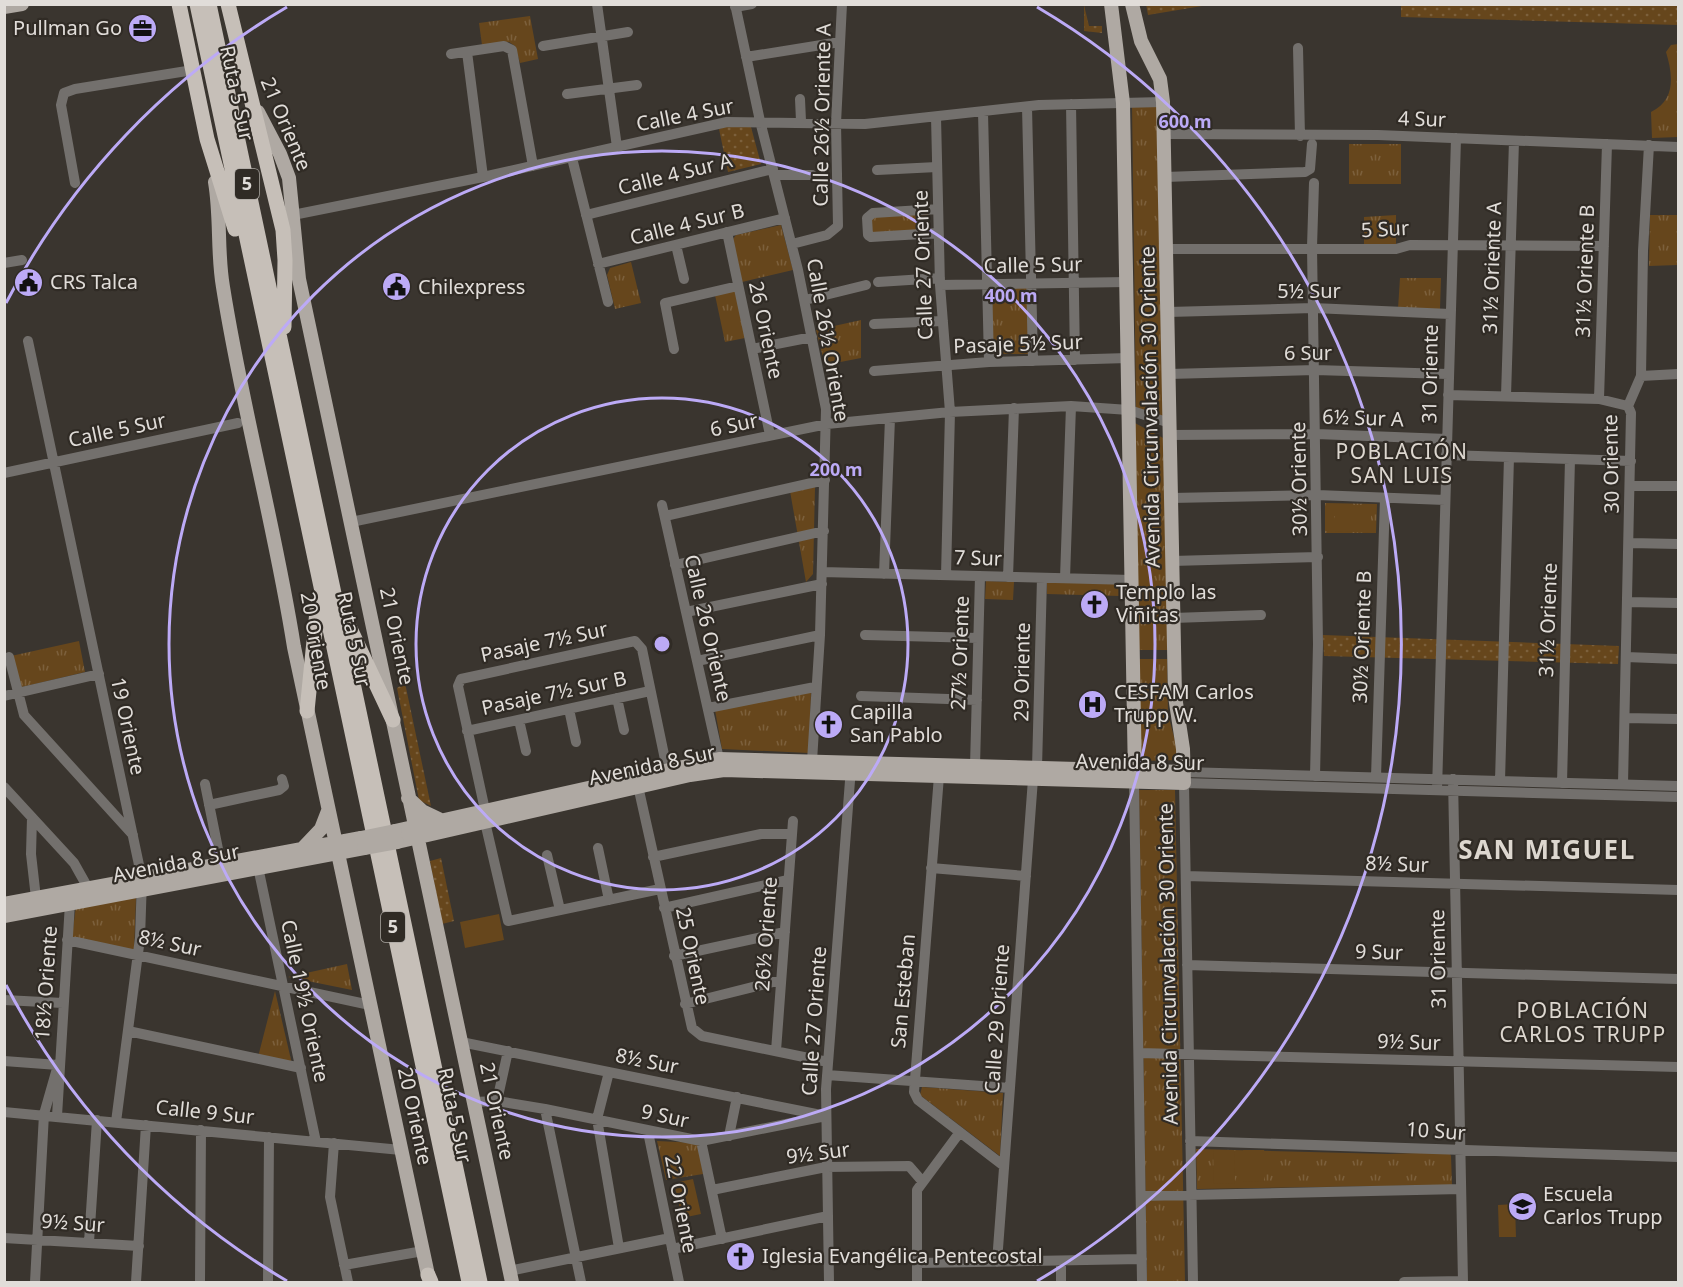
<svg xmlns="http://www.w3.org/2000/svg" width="1683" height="1287" viewBox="0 0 1683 1287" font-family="'Noto Sans',sans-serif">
<defs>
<pattern id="grass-dots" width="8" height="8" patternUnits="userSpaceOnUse" patternTransform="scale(1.5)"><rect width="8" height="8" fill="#66461c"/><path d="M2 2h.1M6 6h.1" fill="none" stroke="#7c603c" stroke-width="1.8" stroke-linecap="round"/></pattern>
<pattern id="park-tufts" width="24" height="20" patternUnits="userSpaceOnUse" patternTransform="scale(1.5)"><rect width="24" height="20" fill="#66461c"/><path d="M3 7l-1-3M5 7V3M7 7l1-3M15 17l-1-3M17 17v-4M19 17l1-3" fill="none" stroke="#7c603c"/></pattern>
</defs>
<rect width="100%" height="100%" fill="#3a352f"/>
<path fill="url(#grass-dots)" d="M 1146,4 L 1208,4 L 1208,5 L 1148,15 Z
M 1084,5 L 1089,26 L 1102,26 L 1102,33 L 1084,31 Z
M 1401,5 L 1678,5 L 1678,25 L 1401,17 Z
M 728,126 L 751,127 L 761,164 L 728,172 L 719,129 Z
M 1323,635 L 1619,646 L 1618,664 L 1324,656 Z
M 405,683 L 431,806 L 419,800 L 397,688 Z
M 441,858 L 454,921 L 442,924 L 430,861 Z"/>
<path fill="url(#park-tufts)" d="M 530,16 L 538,59 L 520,63 L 515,46 L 509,42 L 482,45 L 479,23 Z
M 1678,44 L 1678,137 L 1652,138 L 1651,112 C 1676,100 1673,75 1666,52 L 1671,45 Z
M 1132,105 L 1157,107 L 1164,417 L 1136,408 Z
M 1349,144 L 1401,144 L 1401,184 L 1349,184 Z
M 928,213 L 929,232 L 868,235 L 868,215 Z
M 1396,215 L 1396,249 L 1364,249 L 1364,217 Z
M 1650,215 L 1678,215 L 1678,265 L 1649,266 Z
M 781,225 L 793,270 L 742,282 L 733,239 L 736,235 Z
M 631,262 L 641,303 L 615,309 L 607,275 L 610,268 Z
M 1400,278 L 1441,278 L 1440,309 L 1398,309 Z
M 990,288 L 1028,288 L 1029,354 L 994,354 Z
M 735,291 L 745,338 L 725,342 L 715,295 Z
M 861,320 L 861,358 L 825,365 L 816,330 Z
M 1133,422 L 1165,439 L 1170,650 L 1138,650 Z
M 815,487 L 813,574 L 806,582 L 790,491 Z
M 1325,503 L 1377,504 L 1376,533 L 1325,533 Z
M 1047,579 L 1121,583 L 1120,596 L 1047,594 Z
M 986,581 L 1014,582 L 1013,600 L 985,599 Z
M 79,641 L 85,672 L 18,688 L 11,656 Z
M 1139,659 L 1167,659 L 1168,714 L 1180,760 L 1140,761 Z
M 811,692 L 809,753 L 722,749 L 715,710 Z
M 1139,790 L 1175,790 L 1185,1282 L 1147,1282 Z
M 136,898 L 134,950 L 72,937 L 76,906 Z
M 347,964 L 352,990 L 288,977 Z
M 275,991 L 292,1064 L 258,1057 Z
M 922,1087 L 1003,1093 L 1000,1156 L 920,1095 Z
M 657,1141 L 698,1143 L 703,1174 L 666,1180 Z
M 1196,1149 L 1388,1154 L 1449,1152 L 1451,1156 L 1452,1185 L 1197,1189 Z"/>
<path fill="#66461c" d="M 1335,505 L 1371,505 L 1371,533 L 1335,531 Z
M 499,914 L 504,940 L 465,948 L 460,922 Z
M 1213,1150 L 1234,1150 L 1235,1183 L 1214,1184 Z
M 1243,1150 L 1264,1150 L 1264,1182 L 1243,1181 Z
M 693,1179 L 701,1214 L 682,1218 L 674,1183 Z
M 1515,1204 L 1516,1237 L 1499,1237 L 1498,1205 Z"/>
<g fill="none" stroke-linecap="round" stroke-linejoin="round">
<path stroke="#73706d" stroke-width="10" d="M 597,4 L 617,147
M 735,4 L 760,121 L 798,270 L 826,409 L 820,635 L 812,761
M 735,7 L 752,4
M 543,46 L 628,32
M 1298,48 L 1300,136
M 467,52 L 483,177
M 451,54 L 504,46 L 512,50 L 533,166
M 746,57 L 840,42
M 567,94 L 637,85
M 800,99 L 801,121
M 1071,104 L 1075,360
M 1027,107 L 1033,361
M 983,112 L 989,362
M 936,117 L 940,285 L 950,412 L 946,575
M 1164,134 L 1378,135 L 1678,147
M 572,158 L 608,302
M 877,170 L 937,167
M 774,175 L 812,175
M 1165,177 L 1305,172 L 1310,169 L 1312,144
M 75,183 L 61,105 L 64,93 L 75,89 L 193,70
M 1314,183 L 1312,247 L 1318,644 L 1315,776
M 293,215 L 483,177 L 727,122 L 865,124 L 1039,105 L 1163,102
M 586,215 L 773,169
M 727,232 L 770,435
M 938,233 L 871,237 L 868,235 L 867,218 L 873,213 L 938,209
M 792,244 L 827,235 L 838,226 L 836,123 L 842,4
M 676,245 L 684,279
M 1167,249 L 1396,249 L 1410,245 L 1604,246
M 4,263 L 22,260
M 598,264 L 785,218
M 878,282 L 940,278
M 940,285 L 1127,282
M 805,300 L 866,285
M 1168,312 L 1313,308 L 1450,314
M 874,324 L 943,321
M 28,341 L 142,879 L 140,938 L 116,1122
M 674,349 L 665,303 L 738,286
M 752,349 L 812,337
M 874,371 L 989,362 L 1128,358
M 1169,374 L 1315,370 L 1448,374
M 1641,376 L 1678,374
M 1448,395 L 1599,399 L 1628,406
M 1506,396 L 1514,141
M 1599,399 L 1607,144
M 1170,435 L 1316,434 L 1447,439
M 1446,455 L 1631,461
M 4,473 L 238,423
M 1631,486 L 1678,486
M 1171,498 L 1317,495 L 1445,500
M 662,505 L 719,759
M 665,516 L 825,480
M 351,522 L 827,424 L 950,412 L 1071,406 L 1129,410 L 1170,423
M 1630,543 L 1678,544
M 1172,561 L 1318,557
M 675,565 L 824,531
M 822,572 L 1132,580
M 884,574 L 890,418
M 1008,577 L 1014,408
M 1065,578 L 1071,406
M 1628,602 L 1678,603
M 686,612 L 822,584
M 1173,618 L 1261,615
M 865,635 L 978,638
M 9,657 L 24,715 L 133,835
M 1626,657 L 1678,659
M 697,661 L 820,635
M 4,696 L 99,674
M 861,696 L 977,700
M 617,698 L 624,730
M 708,708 L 815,687
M 569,709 L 576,742
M 1625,718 L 1678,719
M 519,720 L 526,751
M 467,731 L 650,691
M 975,766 L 980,576
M 1037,768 L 1042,578
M 1184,772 L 1678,786
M 939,776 L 914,1092 L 918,1100 L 1004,1166
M 1376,777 L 1385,498
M 1453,779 L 1463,1282
M 1500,781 L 1509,457
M 1134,782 L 1142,1282
M 1562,783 L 1570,459
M 205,784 L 221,864
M 1623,784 L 1631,413 L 1628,406 L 1641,376 L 1643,251 L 1649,145
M 638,786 L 692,1028 L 702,1036 L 828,1062
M 4,787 L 74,863 L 88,888
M 1437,790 L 1456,138
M 209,805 L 279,790 L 284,786 L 282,779
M 485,810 L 458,686 L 461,679 L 635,641 L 642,649 L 667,769
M 32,818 L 31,854 L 36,898
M 485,822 L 508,921 L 660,889
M 598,848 L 609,900
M 547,855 L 560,910
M 653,857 L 761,834 L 792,834
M 258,867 L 316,1142
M 931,868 L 1026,876
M 1186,876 L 1678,890
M 664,908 L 788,880
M 67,940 L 370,1005
M 674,956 L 785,932
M 1187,965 L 1678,979
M 4,1000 L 63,1003
M 685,1004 L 781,980
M 128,1031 L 301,1068
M 461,1042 L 826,1116
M 776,1051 L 793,821
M 1139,1053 L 1678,1067
M 4,1061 L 58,1065
M 609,1072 L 597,1119 L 619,1248
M 827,1075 L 1010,1088
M 497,1101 L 508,1051
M 474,1102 L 497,1101 L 545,1109 L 701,1141 L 821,1117
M 545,1109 L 581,1282
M 4,1112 L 401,1150
M 57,1116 L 70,903
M 648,1132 L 679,1282
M 729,1136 L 737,1097
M 701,1141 L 722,1239
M 1190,1141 L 1678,1157
M 334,1143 L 330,1197 L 348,1282
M 712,1190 L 826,1167 L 909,1166 L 922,1181
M 1141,1196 L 1461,1189
M 4,1238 L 139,1246
M 89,1242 L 97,1120
M 672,1249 L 828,1216
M 1061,1261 L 1061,1282
M 997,1262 L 1033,779
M 917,1263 L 1142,1259
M 344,1265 L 423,1251
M 509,1271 L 670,1238
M 35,1282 L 44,1114 L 58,1065
M 136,1282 L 146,1125
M 200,1282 L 201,1130
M 268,1282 L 269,1137
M 829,1282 L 826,1089 L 851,768
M 917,1282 L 917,1190 L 960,1132
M 1193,1282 L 1184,783 L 1678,797
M 1404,1282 L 1463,1281"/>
<path stroke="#afa9a3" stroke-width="14" d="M 1111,4 L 1123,103 L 1135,778
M 4,7 L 22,4
M 258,112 L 280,154 L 289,178 L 299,279 L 512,1282
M 215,182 C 221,217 217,253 223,287 C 242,408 275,526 294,647 L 428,1275
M 408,798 L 422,811 L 443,821
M 395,831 L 719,759 L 1184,772
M 397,842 L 690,775 L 724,770 L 1184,783 L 1183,749 L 1175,696 L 1163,102 L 1160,79 L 1141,41 L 1132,4
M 302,849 L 321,829 L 328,811
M 4,904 L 361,838
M 4,916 L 364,848"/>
<path stroke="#c6bfb8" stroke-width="15" d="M 179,4 L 207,139 L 235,229
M 197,4 L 469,1282
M 209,4 L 480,1282
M 228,4 L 283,230 L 285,260 L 284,327
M 346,620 L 393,720
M 307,711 L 318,601
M 428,1275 L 431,1282"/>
<path stroke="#afa9a3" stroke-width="14" d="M 361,838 L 395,831
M 364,848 L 397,842"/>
</g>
<g fill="none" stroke="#bcaaf6" stroke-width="3">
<circle cx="662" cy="644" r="246"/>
<circle cx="662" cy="644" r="493"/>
<path d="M287 1281A739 739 0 0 1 6 985M6 303A739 739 0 0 1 287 7M1037 7A739 739 0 0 1 1037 1281"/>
</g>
<defs>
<symbol id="office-disc" viewBox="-11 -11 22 22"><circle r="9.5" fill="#bcaaf6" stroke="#302b25"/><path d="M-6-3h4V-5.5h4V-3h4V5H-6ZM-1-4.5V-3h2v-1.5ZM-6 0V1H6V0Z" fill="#111"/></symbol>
<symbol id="civic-disc" viewBox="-11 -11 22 22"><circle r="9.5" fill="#bcaaf6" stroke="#302b25"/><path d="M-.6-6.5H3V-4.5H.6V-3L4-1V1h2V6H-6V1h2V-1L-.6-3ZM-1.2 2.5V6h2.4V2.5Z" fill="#111"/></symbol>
<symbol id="church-disc" viewBox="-11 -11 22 22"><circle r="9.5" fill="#bcaaf6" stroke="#302b25"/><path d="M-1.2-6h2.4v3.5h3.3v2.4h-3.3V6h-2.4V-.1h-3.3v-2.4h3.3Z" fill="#111"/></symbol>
<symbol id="hospital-disc" viewBox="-11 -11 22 22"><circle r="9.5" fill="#bcaaf6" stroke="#302b25"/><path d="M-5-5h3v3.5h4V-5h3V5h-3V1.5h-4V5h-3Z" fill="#111"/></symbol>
<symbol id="school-disc" viewBox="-11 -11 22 22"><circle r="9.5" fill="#bcaaf6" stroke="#302b25"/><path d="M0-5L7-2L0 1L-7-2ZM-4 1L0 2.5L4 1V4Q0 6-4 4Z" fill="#111"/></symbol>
</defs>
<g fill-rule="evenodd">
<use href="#office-disc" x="126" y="12" width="33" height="33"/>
<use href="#civic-disc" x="12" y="266" width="33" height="33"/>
<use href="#civic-disc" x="380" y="270" width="33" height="33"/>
<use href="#church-disc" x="1078" y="588" width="33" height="33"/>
<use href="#hospital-disc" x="1076" y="688" width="33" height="33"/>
<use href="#church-disc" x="812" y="708" width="33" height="33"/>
<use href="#school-disc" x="1506" y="1190" width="33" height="33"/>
<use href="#church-disc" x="724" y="1240" width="33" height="33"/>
</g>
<g text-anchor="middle" stroke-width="4.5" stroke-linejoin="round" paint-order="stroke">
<g fill="#302b25" stroke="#aca8a3" stroke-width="1.5">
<rect x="235" y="169" width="24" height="30" rx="4.5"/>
<rect x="381" y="912" width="24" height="30" rx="4.5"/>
</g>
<g font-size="18" font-weight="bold" fill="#e1ddd9">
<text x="247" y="190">5</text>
<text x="393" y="933">5</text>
</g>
<g font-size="20" fill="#e1ddd9" stroke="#302b25" text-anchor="start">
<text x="122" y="35" text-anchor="end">Pullman Go</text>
<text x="50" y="289">CRS Talca</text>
<text x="418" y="294">Chilexpress</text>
<text x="1116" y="599">Templo las<tspan x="1116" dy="23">Viñitas</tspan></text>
<text x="1114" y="699">CESFAM Carlos<tspan x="1114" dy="23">Trupp W.</tspan></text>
<text x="850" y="719">Capilla<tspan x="850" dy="23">San Pablo</tspan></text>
<text x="1543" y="1201">Escuela<tspan x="1543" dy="23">Carlos Trupp</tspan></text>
<text x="762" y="1263">Iglesia Evangélica Pentecostal</text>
</g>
<g font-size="20" fill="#e1ddd9" stroke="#302b25">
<text transform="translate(237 93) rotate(78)" y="7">Ruta 5 Sur</text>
<text transform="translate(685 115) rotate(-11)" y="7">Calle 4 Sur</text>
<text transform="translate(822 115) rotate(-89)" y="7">Calle 26½ Oriente A</text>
<text transform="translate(1422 119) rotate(2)" y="7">4 Sur</text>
<text transform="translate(286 124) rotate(67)" y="7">21 Oriente</text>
<text transform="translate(675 174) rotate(-14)" y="7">Calle 4 Sur A</text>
<text transform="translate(687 224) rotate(-14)" y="7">Calle 4 Sur B</text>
<text transform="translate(1385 229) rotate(-3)" y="7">5 Sur</text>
<text transform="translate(923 265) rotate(-92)" y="7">Calle 27 Oriente</text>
<text transform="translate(1033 265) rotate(-1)" y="7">Calle 5 Sur</text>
<text transform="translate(1492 268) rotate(-88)" y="7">31½ Oriente A</text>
<text transform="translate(1585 271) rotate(-88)" y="7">31½ Oriente B</text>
<text x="1309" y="298">5½ Sur</text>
<text transform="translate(766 330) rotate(78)" y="7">26 Oriente</text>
<text transform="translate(828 340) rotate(80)" y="7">Calle 26½ Oriente</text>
<text transform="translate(1018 344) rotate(-2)" y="7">Pasaje 5½ Sur</text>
<text x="1308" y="360">6 Sur</text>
<text transform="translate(1430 374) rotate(-89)" y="7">31 Oriente</text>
<text transform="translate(1150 407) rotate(-91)" y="7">Avenida Circunvalación 30 Oriente</text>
<text transform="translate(1363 418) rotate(2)" y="7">6½ Sur A</text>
<text transform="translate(734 425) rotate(-12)" y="7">6 Sur</text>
<text transform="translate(117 430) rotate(-12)" y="7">Calle 5 Sur</text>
<text transform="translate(1611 464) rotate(-91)" y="7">30 Oriente</text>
<text transform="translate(1299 479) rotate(-91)" y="7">30½ Oriente</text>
<text transform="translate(978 558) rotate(2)" y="7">7 Sur</text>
<text transform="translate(1548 620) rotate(-88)" y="7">31½ Oriente</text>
<text transform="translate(708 628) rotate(77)" y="7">Calle 26 Oriente</text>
<text transform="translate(397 636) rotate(78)" y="7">21 Oriente</text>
<text transform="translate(1362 637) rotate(-88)" y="7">30½ Oriente B</text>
<text transform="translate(354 639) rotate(78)" y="7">Ruta 5 Sur</text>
<text transform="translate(316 641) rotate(80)" y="7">20 Oriente</text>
<text transform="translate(544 642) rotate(-12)" y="7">Pasaje 7½ Sur</text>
<text transform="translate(960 653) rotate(-88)" y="7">27½ Oriente</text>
<text transform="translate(1022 672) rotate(-89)" y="7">29 Oriente</text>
<text transform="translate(554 693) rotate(-12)" y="7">Pasaje 7½ Sur B</text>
<text transform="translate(128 726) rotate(78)" y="7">19 Oriente</text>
<text transform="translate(1140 762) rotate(1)" y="7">Avenida 8 Sur</text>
<text transform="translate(652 765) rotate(-12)" y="7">Avenida 8 Sur</text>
<text transform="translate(176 863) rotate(-11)" y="7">Avenida 8 Sur</text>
<text transform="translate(1397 864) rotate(2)" y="7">8½ Sur</text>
<text transform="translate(766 934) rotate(-86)" y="7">26½ Oriente</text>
<text transform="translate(170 943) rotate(12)" y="7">8½ Sur</text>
<text transform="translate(1379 952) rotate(2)" y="7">9 Sur</text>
<text transform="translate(693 956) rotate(78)" y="7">25 Oriente</text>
<text transform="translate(1438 959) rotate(-91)" y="7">31 Oriente</text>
<text transform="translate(1168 964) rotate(-91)" y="7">Avenida Circunvalación 30 Oriente</text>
<text transform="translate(46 983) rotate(-86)" y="7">18½ Oriente</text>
<text transform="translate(903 991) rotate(-85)" y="7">San Esteban</text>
<text transform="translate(305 1001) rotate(78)" y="7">Calle 19½ Oriente</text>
<text transform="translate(997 1019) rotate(-86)" y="7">Calle 29 Oriente</text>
<text transform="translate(814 1021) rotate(-86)" y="7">Calle 27 Oriente</text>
<text transform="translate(1409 1042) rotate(2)" y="7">9½ Sur</text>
<text transform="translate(647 1061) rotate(11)" y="7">8½ Sur</text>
<text transform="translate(497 1111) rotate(78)" y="7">21 Oriente</text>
<text transform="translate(205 1112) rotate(6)" y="7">Calle 9 Sur</text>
<text transform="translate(455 1115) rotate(78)" y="7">Ruta 5 Sur</text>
<text transform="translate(415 1116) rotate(78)" y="7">20 Oriente</text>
<text transform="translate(665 1116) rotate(12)" y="7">9 Sur</text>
<text transform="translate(1436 1131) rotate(4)" y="7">10 Sur</text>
<text transform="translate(818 1153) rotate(-7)" y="7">9½ Sur</text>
<text transform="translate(681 1204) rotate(79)" y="7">22 Oriente</text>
<text transform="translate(73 1223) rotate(4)" y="7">9½ Sur</text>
</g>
<g font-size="21" letter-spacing="1.5" fill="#ddd7cf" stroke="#302b25">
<text x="1402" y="459">POBLACIÓN<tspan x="1402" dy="24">SAN LUIS</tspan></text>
<text x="1583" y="1018">POBLACIÓN<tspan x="1583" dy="24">CARLOS TRUPP</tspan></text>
</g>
<g font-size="26" font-weight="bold" letter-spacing="1.5" fill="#ddd7cf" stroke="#302b25">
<text x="1547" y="859">SAN MIGUEL</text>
</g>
</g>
<circle cx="662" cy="644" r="9" fill="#bcaaf6" stroke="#302b25" stroke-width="3"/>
<g font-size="18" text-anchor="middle" font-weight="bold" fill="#bcaaf6" stroke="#302b25" stroke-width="4.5" stroke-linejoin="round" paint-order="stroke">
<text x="1185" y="128">600 m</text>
<text x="1011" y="302">400 m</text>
<text x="836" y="476">200 m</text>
</g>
<rect width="1683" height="1287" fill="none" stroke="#e1ddd9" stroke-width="12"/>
</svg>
